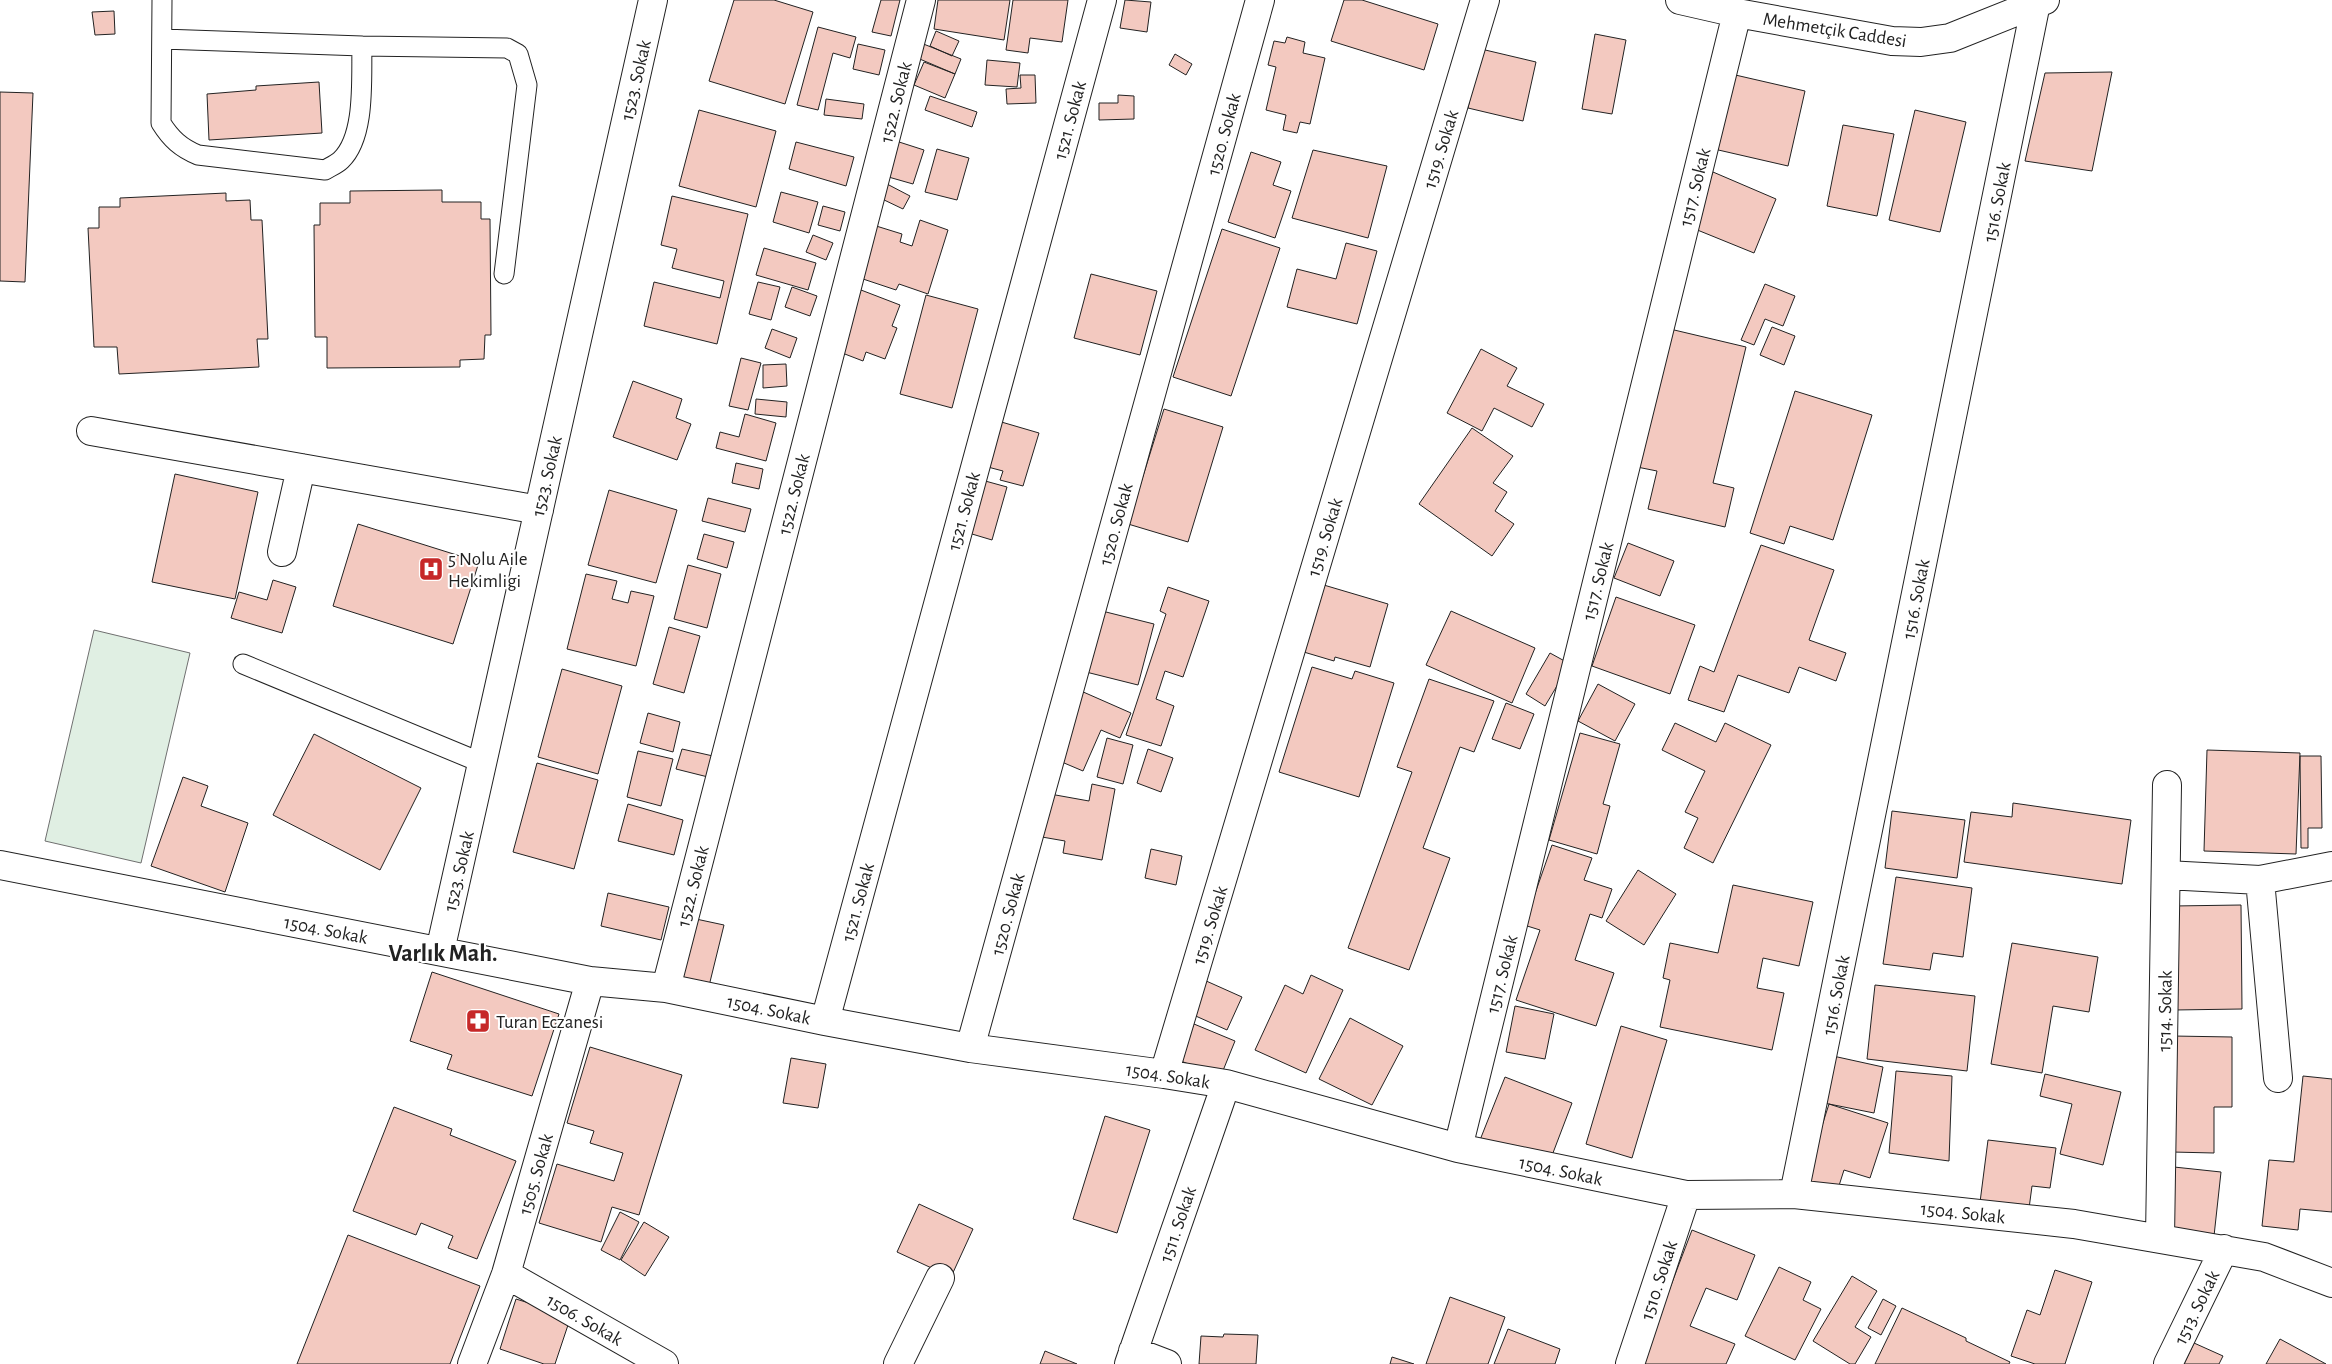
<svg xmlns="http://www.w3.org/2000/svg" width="2332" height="1364" viewBox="0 0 2332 1364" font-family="'Alegreya Sans',sans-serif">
<rect width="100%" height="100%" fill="#fff"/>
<path fill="#e0efe3" stroke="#6f6f6f" d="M 94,630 L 190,653 L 141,863 L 45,841 Z"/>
<path fill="#f3c9c0" stroke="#222" d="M 734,0 L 774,0 L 813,12 L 785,104 L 709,81 Z
M 881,0 L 900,0 L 891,36 L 872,32 Z
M 938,0 L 1010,0 L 1004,40 L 934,29 Z
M 1013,0 L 1068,0 L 1062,42 L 1030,38 L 1028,53 L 1006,50 Z
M 1125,0 L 1151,2 L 1147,32 L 1120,28 Z
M 1344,0 L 1362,0 L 1438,24 L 1424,70 L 1331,41 Z
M 114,11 L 115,34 L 95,35 L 92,12 Z
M 818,27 L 856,37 L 850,58 L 833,53 L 818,110 L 797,105 Z
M 936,31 L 959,41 L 952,56 L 930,46 Z
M 1595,34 L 1626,40 L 1612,114 L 1582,109 Z
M 1287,37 L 1305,42 L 1303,53 L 1325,58 L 1310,124 L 1300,122 L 1297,133 L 1283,130 L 1286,115 L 1266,110 L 1276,67 L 1268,65 L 1274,41 L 1285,43 Z
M 921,43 L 961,59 L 955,74 L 915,57 Z
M 858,44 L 885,50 L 879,75 L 853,69 Z
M 1481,49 L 1536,62 L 1523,121 L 1468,108 Z
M 1175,54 L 1192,64 L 1186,75 L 1169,65 Z
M 987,60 L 1020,63 L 1017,87 L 985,85 Z
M 924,62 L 955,74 L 945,98 L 914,85 Z
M 2112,72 L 2092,171 L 2025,161 L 2045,73 Z
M 1731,74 L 1805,91 L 1788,166 L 1714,149 Z
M 1020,75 L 1035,75 L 1036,103 L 1007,104 L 1006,89 L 1021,88 Z
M 319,82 L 322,133 L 209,140 L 207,94 L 256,90 L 256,86 Z
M 0,92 L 33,93 L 25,282 L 0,281 Z
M 1118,95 L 1134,96 L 1134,119 L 1099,120 L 1099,103 L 1118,103 Z
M 930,96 L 977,112 L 972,127 L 925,110 Z
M 826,99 L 864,104 L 862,119 L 824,115 Z
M 699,110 L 776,131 L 756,207 L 679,186 Z
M 1915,110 L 1966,122 L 1940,232 L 1889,220 Z
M 1843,125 L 1894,134 L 1877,216 L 1827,206 Z
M 896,141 L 924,150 L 913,184 L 885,176 Z
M 796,142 L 854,157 L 846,186 L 789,169 Z
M 937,149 L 969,158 L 957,200 L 925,192 Z
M 1313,150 L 1387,166 L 1368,238 L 1292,218 Z
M 1251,152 L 1281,162 L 1273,185 L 1291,191 L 1275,238 L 1228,222 Z
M 1713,172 L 1776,199 L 1754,253 L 1690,227 Z
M 887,184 L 910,196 L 903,209 L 880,198 Z
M 442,190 L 442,202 L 481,202 L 481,219 L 490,219 L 491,335 L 485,335 L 484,359 L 460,360 L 460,367 L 327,368 L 327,337 L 315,337 L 314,225 L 320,225 L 320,203 L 350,203 L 350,191 Z
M 781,192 L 818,202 L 809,233 L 773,222 Z
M 226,193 L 226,201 L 250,200 L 251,220 L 262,220 L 268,339 L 257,339 L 259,367 L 119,374 L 117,347 L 94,347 L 88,228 L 99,228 L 99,207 L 120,207 L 120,198 Z
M 672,196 L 748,214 L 717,344 L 644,326 L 654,282 L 720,298 L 724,281 L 672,268 L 677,249 L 661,245 Z
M 823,206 L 845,212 L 840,231 L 818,225 Z
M 920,220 L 948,230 L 928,294 L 899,284 L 896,290 L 857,277 L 873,225 L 902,234 L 900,242 L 912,246 Z
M 1222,229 L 1280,248 L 1231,396 L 1173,377 Z
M 813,235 L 833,243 L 826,260 L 806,252 Z
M 1346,243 L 1377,251 L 1357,324 L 1287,307 L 1297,269 L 1336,279 Z
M 764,248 L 816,263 L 808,290 L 756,275 Z
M 1091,274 L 1157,291 L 1140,355 L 1074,338 Z
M 758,282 L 780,287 L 771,320 L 749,314 Z
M 1765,284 L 1795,296 L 1783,326 L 1765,319 L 1754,345 L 1741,340 Z
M 792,287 L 817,296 L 810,316 L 785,307 Z
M 861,290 L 900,305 L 892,326 L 897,328 L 885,359 L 866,352 L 863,361 L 837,351 Z
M 926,295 L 978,309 L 952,408 L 900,394 Z
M 1772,327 L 1795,336 L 1784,365 L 1760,355 Z
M 772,329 L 797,338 L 790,358 L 765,348 Z
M 1670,329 L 1746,347 L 1713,483 L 1734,488 L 1725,527 L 1648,509 L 1657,471 L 1637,467 Z
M 1481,349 L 1517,368 L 1507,386 L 1544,404 L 1532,427 L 1494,408 L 1482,431 L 1447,413 Z
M 741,358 L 761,363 L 748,410 L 729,406 Z
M 786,364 L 787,386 L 763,388 L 763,365 Z
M 633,381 L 682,399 L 676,418 L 691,424 L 677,460 L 613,437 Z
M 1795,391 L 1872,415 L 1833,540 L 1790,526 L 1784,544 L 1750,533 Z
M 756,399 L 787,402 L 786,417 L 755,414 Z
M 1164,409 L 1223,427 L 1188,542 L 1128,524 Z
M 745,414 L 776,423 L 766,461 L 716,448 L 720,432 L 739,437 Z
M 998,421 L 1039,433 L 1023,486 L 1000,480 L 1003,471 L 984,466 Z
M 1472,428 L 1513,456 L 1493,483 L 1507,492 L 1495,511 L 1514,524 L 1492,556 L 1419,504 Z
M 736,463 L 763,469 L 759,489 L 732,483 Z
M 175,474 L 258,492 L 235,599 L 152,582 Z
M 978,479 L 1007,487 L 992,540 L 962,531 Z
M 609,490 L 677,510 L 656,583 L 588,565 Z
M 708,498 L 751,509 L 745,532 L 702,521 Z
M 358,524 L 479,562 L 453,644 L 333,606 Z
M 704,534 L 734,542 L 727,568 L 697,559 Z
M 1628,543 L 1674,561 L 1660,596 L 1614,578 Z
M 1761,545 L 1834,570 L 1809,640 L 1846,653 L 1836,681 L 1799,667 L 1789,693 L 1738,675 L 1724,712 L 1688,700 L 1700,666 L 1714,672 Z
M 688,565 L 721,574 L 707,628 L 674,619 Z
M 586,574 L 617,581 L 612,599 L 628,603 L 631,591 L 654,596 L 636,666 L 567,649 Z
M 273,580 L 296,587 L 282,633 L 231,618 L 239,592 L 267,600 Z
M 1317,583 L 1388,604 L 1370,667 L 1335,657 L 1334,661 L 1297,650 Z
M 1168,587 L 1209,601 L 1183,677 L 1165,671 L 1156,699 L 1174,706 L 1161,746 L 1126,735 L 1166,614 L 1160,611 Z
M 1616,597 L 1695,625 L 1670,694 L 1592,666 Z
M 1102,611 L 1154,624 L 1138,685 L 1086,672 Z
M 1451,611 L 1535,648 L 1512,703 L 1426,665 Z
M 669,627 L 700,636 L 684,693 L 653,684 Z
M 1550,653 L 1570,664 L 1545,706 L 1526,694 Z
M 1312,667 L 1352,679 L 1355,671 L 1394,683 L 1359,797 L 1279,772 Z
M 562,669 L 622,686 L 598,774 L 538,757 Z
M 1429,679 L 1494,701 L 1474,752 L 1460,747 L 1423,848 L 1450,858 L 1409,970 L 1348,948 L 1412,772 L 1397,767 Z
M 1598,684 L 1635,704 L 1615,741 L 1578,721 Z
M 1081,691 L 1131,713 L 1120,738 L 1101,730 L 1083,771 L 1050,757 Z
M 1506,703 L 1534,714 L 1520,749 L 1492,739 Z
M 648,713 L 680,722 L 673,752 L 640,743 Z
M 1675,723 L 1716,742 L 1725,723 L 1771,745 L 1713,863 L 1684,848 L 1698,818 L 1685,812 L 1705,771 L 1662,750 Z
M 1580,733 L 1620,744 L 1603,804 L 1610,806 L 1597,854 L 1549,840 Z
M 314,734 L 421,788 L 380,870 L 273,815 Z
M 1107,738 L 1133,745 L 1123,784 L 1097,777 Z
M 682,749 L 713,756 L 708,777 L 676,769 Z
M 1148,749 L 1173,758 L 1161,792 L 1137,783 Z
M 2207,750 L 2300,753 L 2296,854 L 2204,851 Z
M 638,751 L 673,759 L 661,806 L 627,797 Z
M 2300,756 L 2321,756 L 2322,828 L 2308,828 L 2308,848 L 2301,848 Z
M 537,763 L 598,780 L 574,869 L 513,852 Z
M 183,777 L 208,786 L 201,806 L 248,823 L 225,892 L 151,866 Z
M 1092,784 L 1115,789 L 1102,860 L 1063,853 L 1065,841 L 1042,837 L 1050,794 L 1089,801 Z
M 2013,803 L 2131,820 L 2122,884 L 1964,862 L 1971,812 L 2012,817 Z
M 628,804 L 683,820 L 674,855 L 618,841 Z
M 1892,811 L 1965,820 L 1957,878 L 1885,868 Z
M 1552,845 L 1592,858 L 1584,880 L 1612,889 L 1602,918 L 1590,914 L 1575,960 L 1614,973 L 1596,1026 L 1516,1000 L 1540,930 L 1524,925 Z
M 1151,849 L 1182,856 L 1176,885 L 1145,878 Z
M 1638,870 L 1676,894 L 1644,945 L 1606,921 Z
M 1896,877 L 1972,888 L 1963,957 L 1933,953 L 1930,970 L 1883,964 Z
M 1733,885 L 1813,902 L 1799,966 L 1763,958 L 1757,988 L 1784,993 L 1772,1050 L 1660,1027 L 1670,980 L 1663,978 L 1670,943 L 1718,953 Z
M 608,893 L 669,907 L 661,940 L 601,926 Z
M 2241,905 L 2242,1009 L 2174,1010 L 2173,906 Z
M 696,919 L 724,925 L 709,986 L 681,980 Z
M 2012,943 L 2098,957 L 2089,1012 L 2053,1006 L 2042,1073 L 1991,1064 Z
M 432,972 L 559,1014 L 532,1096 L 447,1069 L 452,1055 L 410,1041 Z
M 1311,975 L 1343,990 L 1306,1073 L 1255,1050 L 1285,985 L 1303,994 Z
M 1204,980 L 1242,997 L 1227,1030 L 1189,1013 Z
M 1875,985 L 1975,996 L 1967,1071 L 1867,1059 Z
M 1515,1006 L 1554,1014 L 1545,1059 L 1506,1052 Z
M 1350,1018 L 1403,1046 L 1372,1105 L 1319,1079 Z
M 1194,1024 L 1235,1041 L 1220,1078 L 1179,1060 Z
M 1621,1026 L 1667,1040 L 1632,1158 L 1586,1144 Z
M 2173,1036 L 2232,1037 L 2232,1107 L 2214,1107 L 2214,1153 L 2172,1152 Z
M 590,1047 L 682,1075 L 639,1215 L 612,1207 L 601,1242 L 539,1223 L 557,1164 L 614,1181 L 623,1153 L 590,1143 L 594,1131 L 567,1123 Z
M 1833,1056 L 1883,1067 L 1874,1113 L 1824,1103 Z
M 791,1058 L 826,1064 L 818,1108 L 783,1103 Z
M 1896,1071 L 1952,1076 L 1949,1161 L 1889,1153 Z
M 2045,1074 L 2121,1092 L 2103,1165 L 2060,1154 L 2072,1104 L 2040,1096 Z
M 2303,1076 L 2332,1079 L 2332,1212 L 2300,1209 L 2298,1230 L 2262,1226 L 2269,1160 L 2294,1162 Z
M 1505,1077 L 1572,1103 L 1548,1166 L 1480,1140 Z
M 1829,1104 L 1888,1123 L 1870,1178 L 1844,1170 L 1836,1195 L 1803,1185 Z
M 394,1107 L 452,1129 L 450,1135 L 516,1161 L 477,1259 L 448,1248 L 453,1236 L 421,1223 L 416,1235 L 353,1211 Z
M 1105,1116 L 1150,1130 L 1117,1233 L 1073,1219 Z
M 1988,1140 L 2056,1148 L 2050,1188 L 2032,1186 L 2028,1216 L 1979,1210 Z
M 2174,1167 L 2221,1172 L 2214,1236 L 2167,1231 Z
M 919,1204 L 973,1229 L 951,1277 L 897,1252 Z
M 620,1212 L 639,1222 L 620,1260 L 601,1250 Z
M 644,1222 L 669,1237 L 645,1276 L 621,1260 Z
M 1692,1230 L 1755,1255 L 1737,1300 L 1706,1288 L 1690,1326 L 1735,1344 L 1726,1364 L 1641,1364 Z
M 348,1235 L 480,1286 L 450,1364 L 297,1364 Z
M 1779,1267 L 1811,1282 L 1803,1300 L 1821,1309 L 1795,1360 L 1745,1336 Z
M 2055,1270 L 2092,1282 L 2065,1364 L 2035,1364 L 2011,1356 L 2027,1310 L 2040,1315 Z
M 1852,1276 L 1877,1291 L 1855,1327 L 1871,1337 L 1855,1364 L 1850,1364 L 1813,1341 Z
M 1450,1297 L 1505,1317 L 1488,1364 L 1426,1364 Z
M 516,1299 L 571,1316 L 555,1364 L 544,1364 L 500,1349 Z
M 1883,1299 L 1896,1306 L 1881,1335 L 1868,1328 Z
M 1902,1308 L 1966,1338 L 1966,1341 L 2010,1362 L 2009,1364 L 1875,1364 Z
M 1508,1329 L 1560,1349 L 1555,1364 L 1494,1364 Z
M 1224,1334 L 1258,1335 L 1256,1364 L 1199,1364 L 1201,1336 L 1223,1337 Z
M 2280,1339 L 2326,1364 L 2266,1364 Z
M 2194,1343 L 2223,1356 L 2219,1364 L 2184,1364 Z
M 1045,1351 L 1077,1364 L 1040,1364 Z
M 1392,1357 L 1414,1364 L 1390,1364 Z"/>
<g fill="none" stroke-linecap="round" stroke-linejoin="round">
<defs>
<path id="lane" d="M 162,0 L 161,123 C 171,139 181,148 198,155 L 325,170 C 330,167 337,164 341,160 C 366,136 361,78 362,46 L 507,48 L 518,54 L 527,85 L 504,274
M 162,39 L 362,46
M 243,664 L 482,763"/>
<path id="street" d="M 1680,0 L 1737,13 L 1892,41 L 1921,42 L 1950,38 L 2045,0
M 91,431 L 539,510
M 282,552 L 301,468
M 0,865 L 590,981 L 666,988 L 825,1021 L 970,1048 L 1164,1074 L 1226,1084 L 1458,1148 L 1686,1195 L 1794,1194 L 2074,1224 L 2264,1257 L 2332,1283
M 2166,875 L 2260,880 L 2332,866
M 2260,880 L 2278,1078
M 440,951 L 653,0
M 666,988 L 921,0
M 825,1021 L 1102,0
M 970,1048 L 1260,0
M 1164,1074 L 1485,0
M 1458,1148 L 1737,13
M 1794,1194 L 2036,3
M 2160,1238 L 2167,785
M 506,1274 L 664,1364
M 1133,1351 L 1167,1364
M 472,1364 L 506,1274 L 590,981
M 898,1364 L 940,1278
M 1129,1364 L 1226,1084
M 1630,1364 L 1686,1195
M 2168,1364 L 2224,1249"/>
</defs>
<use href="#lane" stroke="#222" stroke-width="21"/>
<use href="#street" stroke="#222" stroke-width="30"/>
<use href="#lane" stroke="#fff" stroke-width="19"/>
<use href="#street" stroke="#fff" stroke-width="28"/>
</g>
<defs>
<symbol id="hospital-square" viewBox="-11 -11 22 22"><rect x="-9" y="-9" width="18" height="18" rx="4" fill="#c62828" stroke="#fff"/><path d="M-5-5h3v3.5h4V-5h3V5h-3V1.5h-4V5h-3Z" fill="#fff"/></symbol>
<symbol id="pharmacy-square" viewBox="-11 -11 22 22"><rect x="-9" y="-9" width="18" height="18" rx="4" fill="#c62828" stroke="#fff"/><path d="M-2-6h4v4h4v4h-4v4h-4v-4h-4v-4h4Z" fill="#fff"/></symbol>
</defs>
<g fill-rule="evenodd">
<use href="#hospital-square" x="417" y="555" width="28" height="28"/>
<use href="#pharmacy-square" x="464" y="1007" width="28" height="28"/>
</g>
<g text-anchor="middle" stroke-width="4" stroke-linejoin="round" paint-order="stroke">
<g font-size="19" fill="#222" stroke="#fff">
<text transform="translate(1835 29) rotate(9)" y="7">Mehmetçik Caddesi</text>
<text transform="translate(635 80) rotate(-77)" y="7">1523. Sokak</text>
<text transform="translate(895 102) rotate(-76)" y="7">1522. Sokak</text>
<text transform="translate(1069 120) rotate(-75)" y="7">1521. Sokak</text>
<text transform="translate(1223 134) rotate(-75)" y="7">1520. Sokak</text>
<text transform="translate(1440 149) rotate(-73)" y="7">1519. Sokak</text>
<text transform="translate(1694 187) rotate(-76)" y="7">1517. Sokak</text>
<text transform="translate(1996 202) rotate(-79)" y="7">1516. Sokak</text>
<text transform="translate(546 476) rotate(-77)" y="7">1523. Sokak</text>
<text transform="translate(793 494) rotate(-76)" y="7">1522. Sokak</text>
<text transform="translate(963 511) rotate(-75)" y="7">1521. Sokak</text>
<text transform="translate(1115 524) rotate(-75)" y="7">1520. Sokak</text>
<text transform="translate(1324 537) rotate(-73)" y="7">1519. Sokak</text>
<text transform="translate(1597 581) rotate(-76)" y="7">1517. Sokak</text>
<text transform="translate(1915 599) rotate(-79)" y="7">1516. Sokak</text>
<text transform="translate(458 871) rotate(-77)" y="7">1523. Sokak</text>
<text transform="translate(692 886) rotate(-76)" y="7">1522. Sokak</text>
<text transform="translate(857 902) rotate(-75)" y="7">1521. Sokak</text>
<text transform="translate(1007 914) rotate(-75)" y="7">1520. Sokak</text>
<text transform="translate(1209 925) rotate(-73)" y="7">1519. Sokak</text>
<text transform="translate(326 929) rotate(11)" y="7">1504. Sokak</text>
<text transform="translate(1501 974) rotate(-76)" y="7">1517. Sokak</text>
<text transform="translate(1835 995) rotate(-79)" y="7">1516. Sokak</text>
<text transform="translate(769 1009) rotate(12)" y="7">1504. Sokak</text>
<text transform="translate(2164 1011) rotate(-89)" y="7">1514. Sokak</text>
<text transform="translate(1168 1075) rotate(9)" y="7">1504. Sokak</text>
<text transform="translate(1561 1170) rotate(12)" y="7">1504. Sokak</text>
<text transform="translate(535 1174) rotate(-74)" y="7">1505. Sokak</text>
<text transform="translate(1963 1212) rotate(6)" y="7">1504. Sokak</text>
<text transform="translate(1177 1224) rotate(-71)" y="7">1511. Sokak</text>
<text transform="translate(1658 1280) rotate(-72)" y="7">1510. Sokak</text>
<text transform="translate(2196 1307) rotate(-64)" y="7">1513. Sokak</text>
<text transform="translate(585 1319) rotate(30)" y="7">1506. Sokak</text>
</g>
<g font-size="19" fill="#222" stroke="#fff" text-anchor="start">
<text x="448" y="565">5 Nolu Aile<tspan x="448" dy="22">Hekimligi</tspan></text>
<text x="496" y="1028">Turan Eczanesi</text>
</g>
<g font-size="24" font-weight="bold" fill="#222" stroke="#fff">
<text x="443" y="961">Varlık Mah.</text>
</g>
</g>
</svg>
